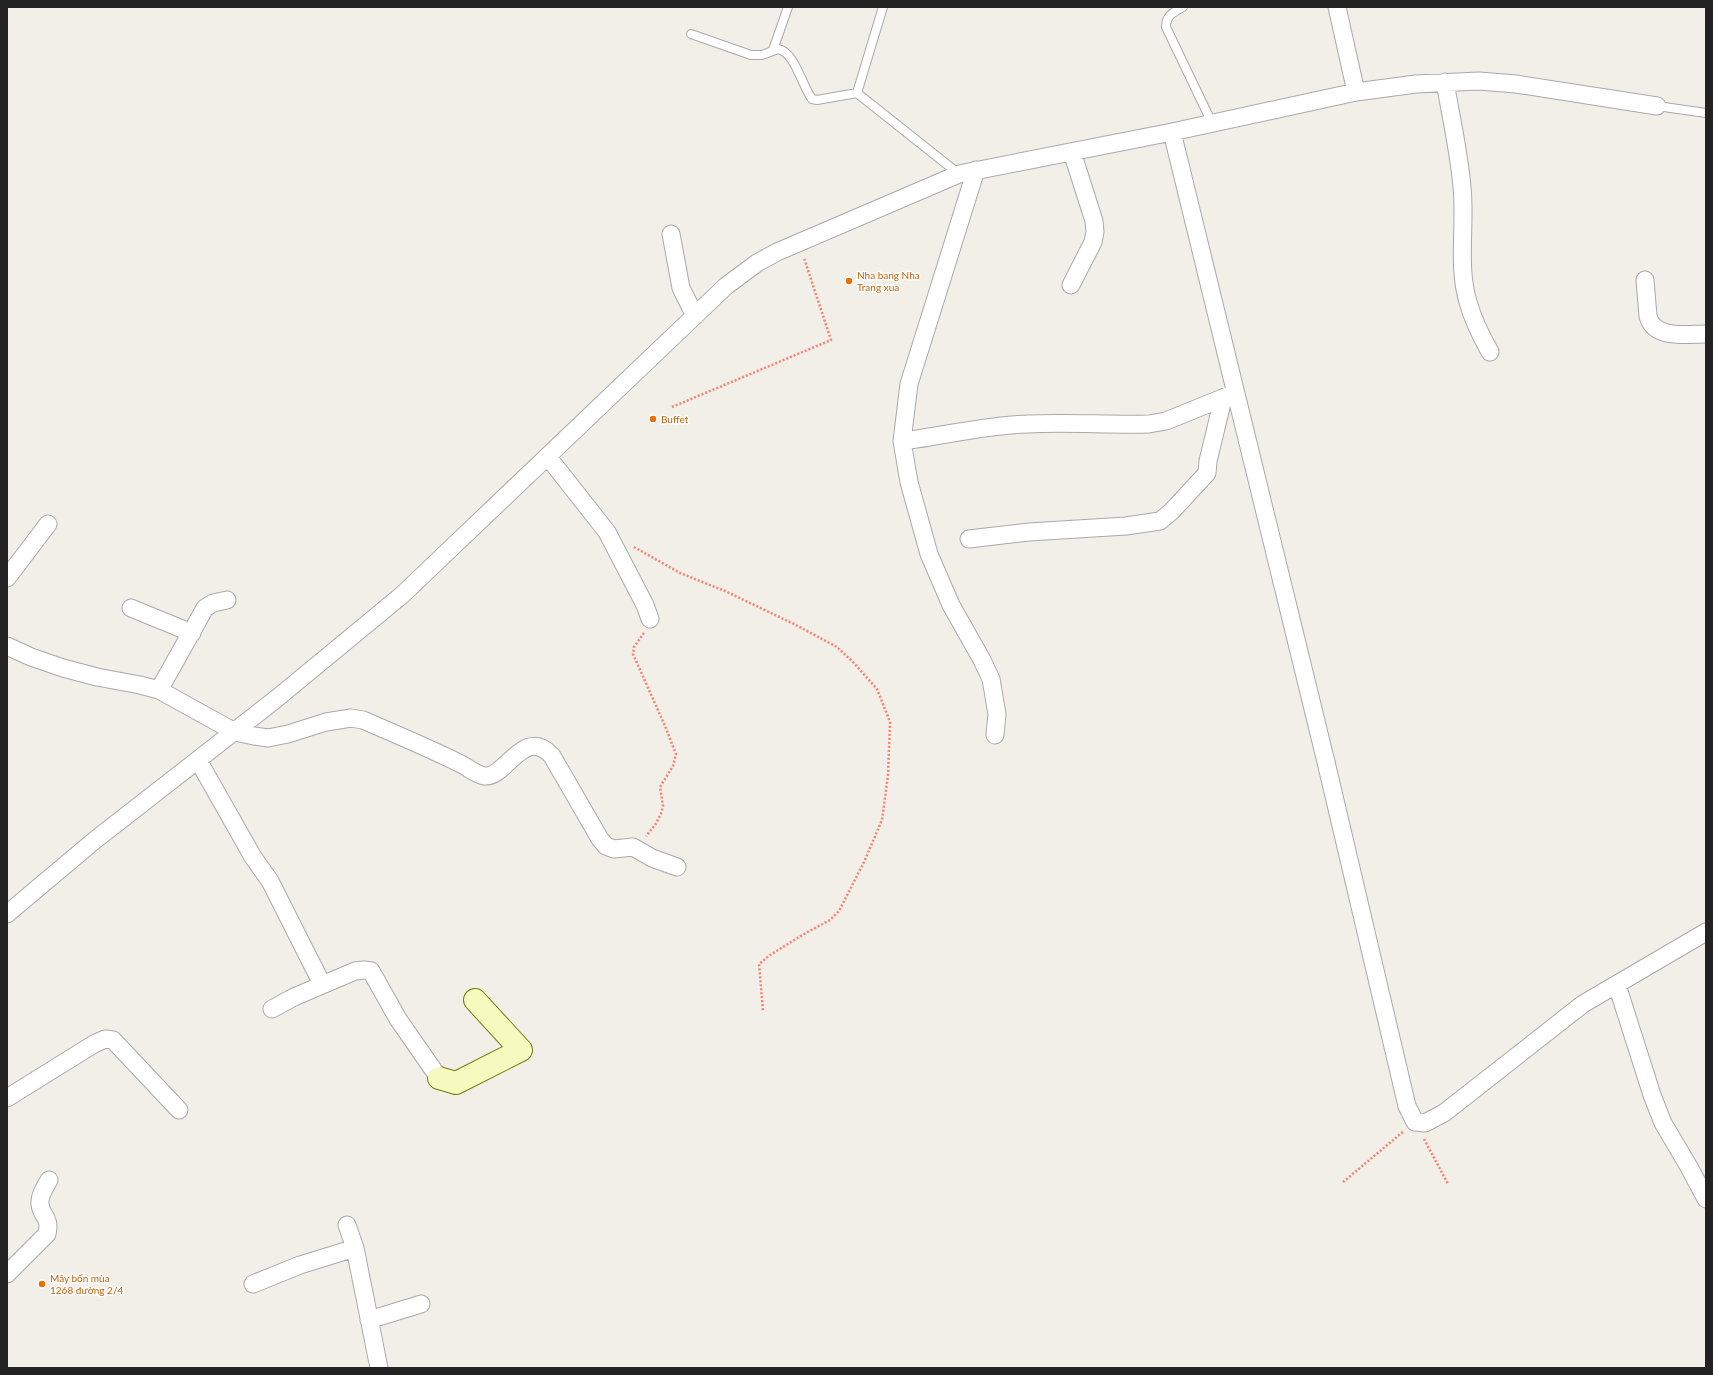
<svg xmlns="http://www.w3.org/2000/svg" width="1713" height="1375" viewBox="0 0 1713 1375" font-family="Lato,sans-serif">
<rect width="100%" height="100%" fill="#f2efe9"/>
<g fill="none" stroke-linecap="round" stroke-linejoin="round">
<defs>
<path id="service" d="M 883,7 L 857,93 L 959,174
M 1183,7 C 1174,12 1166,15 1166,27 L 1212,123
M 691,34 L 751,55 L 762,55 L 778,49 C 795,52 802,86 812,99 L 817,100 L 857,93
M 773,50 L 788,7
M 1657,106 L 1706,113"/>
<path id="minor" d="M 1337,7 L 1356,92
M 1445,82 C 1451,117 1459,152 1462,187 C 1466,225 1457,265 1468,302 C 1473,320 1481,336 1490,352
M 1172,132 L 1326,762 L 1407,1106 L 1415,1122 L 1425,1123 L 1444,1113 L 1583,1004 L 1706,932
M 976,170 L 909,384 L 902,441 L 909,482 L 929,554 L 951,605 L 982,660 L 991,679 L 997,714 L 995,735
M 671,234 L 681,288 L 695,316
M 1645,280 L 1648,316 C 1654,340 1687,334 1706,334
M 1071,285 L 1093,242 L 1095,232 L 1094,221 L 1072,152
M 902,441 C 944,436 985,425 1027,424 C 1067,422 1108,425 1149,424 L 1166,421 L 1235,393
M 548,457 L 607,532 L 645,605 L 650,619
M 969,539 L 1029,532 L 1126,526 L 1160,521 L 1172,511 L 1207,473 L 1208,461 L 1223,399
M 7,578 L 48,524
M 131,608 L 192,633
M 7,646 L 31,657 L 63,668 L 97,677 L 140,685 L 159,690 L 235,732 L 254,736 L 268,738 L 288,734 L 326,722 L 351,718 L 363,720 C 395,734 429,748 461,764 C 469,768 476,775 485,776 C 506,778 524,725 552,756 L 600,839 L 606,846 L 614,849 L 633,847 L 652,858 L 677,867
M 159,690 L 205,608 L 213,603 L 227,600
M 198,760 L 253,857 L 270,881 L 322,984
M 7,914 L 95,840 L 276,699 L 402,595 L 726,286 L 757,263 L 777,252 L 959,174 L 1172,132 L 1356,92 L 1416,84 L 1479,81 L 1516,84 L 1657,106
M 1617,985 L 1652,1095 L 1663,1123 L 1689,1167 L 1706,1199
M 272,1009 L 294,997 L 355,971 L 364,970 L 371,971 L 398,1019 L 439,1078
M 7,1098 L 94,1044 L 105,1039 L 113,1040 L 179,1110
M 347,1225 L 355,1248 L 379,1368
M 7,1274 L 47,1234 C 51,1216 41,1217 40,1204 C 39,1196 45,1187 49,1180
M 253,1284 L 300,1265 L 355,1248
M 369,1320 L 421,1304"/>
<path id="secondary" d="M 439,1078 L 456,1083 L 521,1050 L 475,1000"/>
</defs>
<use href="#service" stroke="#a9a9a9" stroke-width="10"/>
<use href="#minor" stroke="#a9a9a9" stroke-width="19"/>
<use href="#secondary" stroke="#707d05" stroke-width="24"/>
<path stroke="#fa8072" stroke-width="2.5" stroke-dasharray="2 2" stroke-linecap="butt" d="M 672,407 L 831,340 L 804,258
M 634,547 L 680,573 L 725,591 L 794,624 L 837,647 L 853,662 L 877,689 L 890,722 L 888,775 L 882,820 L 864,862 L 839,911 L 830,920 L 804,934 L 770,955 L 759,964 L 763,1011
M 644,633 L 634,647 L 633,654 L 665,726 L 676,754 L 673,766 L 660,787 L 663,806 L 661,814 L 655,825 L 646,836
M 1424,1139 L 1448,1184
M 1343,1182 L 1404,1131"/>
<use href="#service" stroke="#fff" stroke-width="8"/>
<use href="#minor" stroke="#fff" stroke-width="17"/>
<use href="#secondary" stroke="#f7fabf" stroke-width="22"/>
</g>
<g fill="#e8710a" stroke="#fff" stroke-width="1.5">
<circle cx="849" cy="281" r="4"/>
<circle cx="653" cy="419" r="4"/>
<circle cx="42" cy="1284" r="4"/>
</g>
<g text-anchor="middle" stroke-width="3" stroke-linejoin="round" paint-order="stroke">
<g font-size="10" fill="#c56008" stroke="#fff" text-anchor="start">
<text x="857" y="279">Nha bang Nha<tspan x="857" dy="12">Trang xua</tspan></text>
<text x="661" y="423">Buffet</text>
<text x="50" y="1282">Mây bốn mùa<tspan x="50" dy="12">1268 đường 2/4</tspan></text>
</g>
</g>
<rect width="1713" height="1375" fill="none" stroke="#222222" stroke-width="16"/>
</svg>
